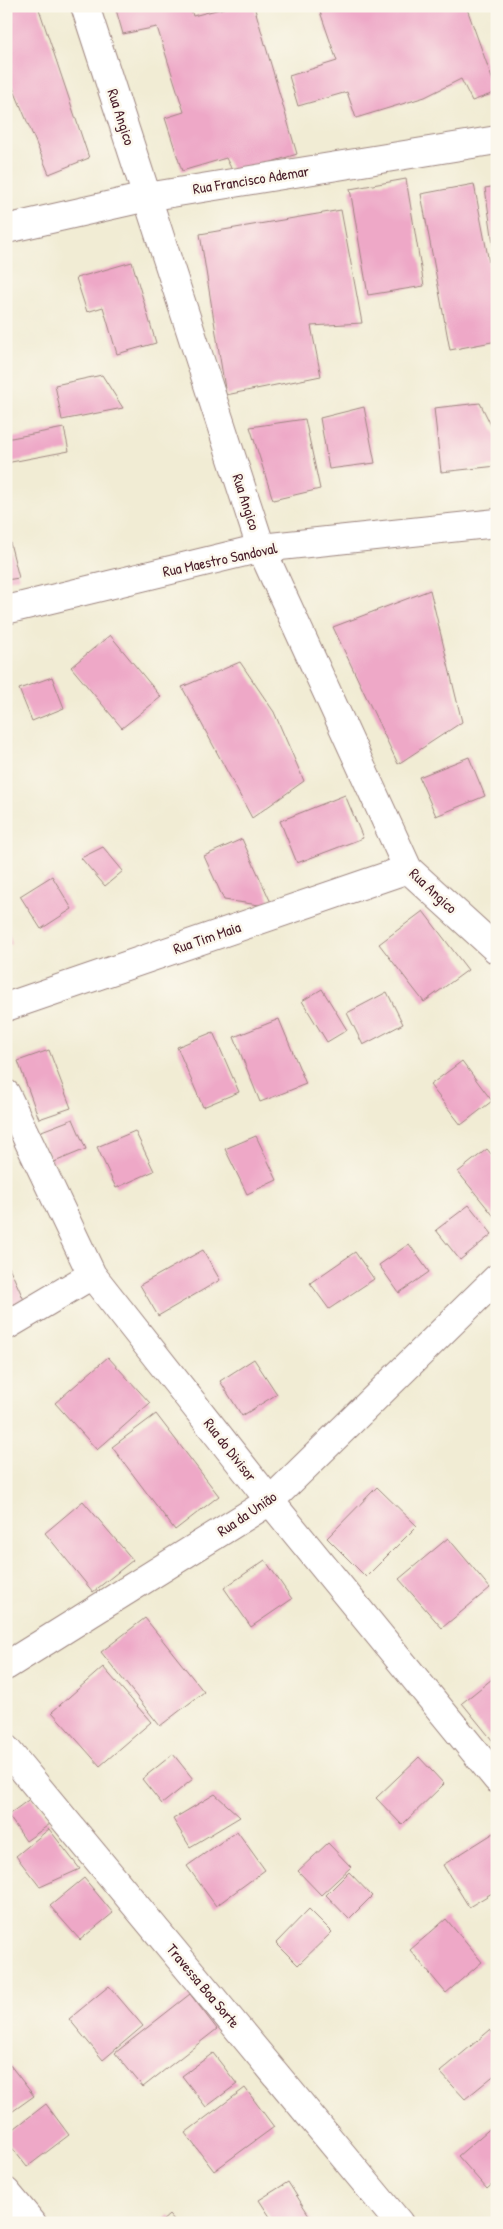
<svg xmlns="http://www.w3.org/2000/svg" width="503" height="2229" viewBox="0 0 503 2229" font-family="'Patrick Hand',sans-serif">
<rect width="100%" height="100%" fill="#fbf7ec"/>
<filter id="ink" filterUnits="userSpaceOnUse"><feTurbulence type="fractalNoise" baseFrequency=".02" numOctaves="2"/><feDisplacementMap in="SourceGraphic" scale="10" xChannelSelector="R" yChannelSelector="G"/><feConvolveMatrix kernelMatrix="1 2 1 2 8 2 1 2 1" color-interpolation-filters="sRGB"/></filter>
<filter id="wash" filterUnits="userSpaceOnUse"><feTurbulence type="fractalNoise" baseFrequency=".0096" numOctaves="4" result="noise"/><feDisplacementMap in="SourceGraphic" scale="20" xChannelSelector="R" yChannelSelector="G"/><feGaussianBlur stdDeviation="1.12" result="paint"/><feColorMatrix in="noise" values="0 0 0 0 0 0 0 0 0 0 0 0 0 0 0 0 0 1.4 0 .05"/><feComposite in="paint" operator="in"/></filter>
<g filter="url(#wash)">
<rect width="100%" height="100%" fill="#f1ecd4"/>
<g id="blocks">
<path fill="#eea8c7" d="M 6,6 L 38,6 L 89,158 L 49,174 L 6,71 Z
M 115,6 L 190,6 L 193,16 L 232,6 L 254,6 L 297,154 L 234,174 L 226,158 L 182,171 L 165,118 L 184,112 L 157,27 L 123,34 Z
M 318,6 L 466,6 L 497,92 L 472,101 L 461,79 L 425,97 L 356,118 L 347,92 L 298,106 L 289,76 L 337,61 Z
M 406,179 L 424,286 L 368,295 L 350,189 Z
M 474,184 L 497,304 L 497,341 L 450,350 L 421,194 Z
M 497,186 L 497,263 L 496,263 L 485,188 Z
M 341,210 L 362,323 L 311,326 L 321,376 L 226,395 L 200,234 Z
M 132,262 L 156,343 L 117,354 L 103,307 L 87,312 L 76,278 Z
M 102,375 L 123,408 L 62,420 L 55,385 Z
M 480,403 L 497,437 L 497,466 L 441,472 L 434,408 Z
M 364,407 L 375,463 L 329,469 L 320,418 Z
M 305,419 L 320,489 L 273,500 L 250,427 Z
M 64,428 L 69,451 L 6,463 L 6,439 Z
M 6,527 L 19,578 L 6,580 Z
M 430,590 L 462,722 L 398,764 L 333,627 Z
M 110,635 L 161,697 L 122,728 L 71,667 Z
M 240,662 L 274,712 L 304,781 L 252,818 L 182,687 Z
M 52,677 L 64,708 L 32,721 L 19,689 Z
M 469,757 L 485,796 L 436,816 L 419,777 Z
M 345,795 L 363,838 L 297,863 L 280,821 Z
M 242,839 L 273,907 L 224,900 L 204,856 Z
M 103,847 L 123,871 L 105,886 L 81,858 Z
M 52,876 L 72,909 L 41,929 L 20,896 Z
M 423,911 L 468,970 L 424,1002 L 379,944 Z
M 6,923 L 12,944 L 6,945 Z
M 322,989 L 347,1030 L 327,1042 L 302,1001 Z
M 387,992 L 403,1024 L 363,1045 L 347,1013 Z
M 279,1019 L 306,1084 L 260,1102 L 234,1037 Z
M 213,1032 L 239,1092 L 203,1107 L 177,1047 Z
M 49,1050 L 71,1108 L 39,1119 L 18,1061 Z
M 462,1061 L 492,1101 L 461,1125 L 430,1085 Z
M 73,1119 L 86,1149 L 52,1163 L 39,1132 Z
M 135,1131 L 154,1171 L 116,1188 L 97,1147 Z
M 256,1136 L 277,1180 L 247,1194 L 225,1149 Z
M 487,1149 L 497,1161 L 497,1220 L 458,1172 Z
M 469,1205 L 492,1234 L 460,1260 L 436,1230 Z
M 409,1244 L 429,1272 L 399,1293 L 379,1265 Z
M 203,1250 L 220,1280 L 158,1316 L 140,1285 Z
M 355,1252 L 374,1279 L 329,1309 L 310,1283 Z
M 9,1267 L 24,1300 L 6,1308 L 6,1268 Z
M 108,1357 L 150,1403 L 97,1450 L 55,1403 Z
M 254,1359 L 277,1394 L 242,1416 L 220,1381 Z
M 156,1414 L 219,1496 L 175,1530 L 112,1447 Z
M 377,1487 L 417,1526 L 366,1577 L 327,1538 Z
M 83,1501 L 133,1560 L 93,1592 L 45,1533 Z
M 448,1538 L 490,1588 L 442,1628 L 399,1579 Z
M 265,1560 L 292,1599 L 251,1627 L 224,1588 Z
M 145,1618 L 204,1692 L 160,1726 L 101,1652 Z
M 103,1667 L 151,1722 L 100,1766 L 52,1712 Z
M 497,1675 L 497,1746 L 462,1703 Z
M 173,1754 L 193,1779 L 162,1804 L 142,1779 Z
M 419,1757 L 444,1784 L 402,1825 L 376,1798 Z
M 215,1794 L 240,1817 L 190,1847 L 173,1819 Z
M 31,1798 L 50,1824 L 26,1841 L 8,1815 Z
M 49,1829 L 80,1869 L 40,1887 L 16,1856 Z
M 237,1831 L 265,1870 L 216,1906 L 187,1866 Z
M 497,1831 L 497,1890 L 469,1907 L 443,1865 Z
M 328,1843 L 351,1867 L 321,1895 L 298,1871 Z
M 349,1872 L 372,1896 L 349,1919 L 326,1895 Z
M 84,1878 L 113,1913 L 80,1940 L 50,1906 Z
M 309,1909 L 332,1932 L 298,1965 L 276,1943 Z
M 446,1919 L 482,1962 L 446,1993 L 410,1950 Z
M 109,1986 L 143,2026 L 103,2060 L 69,2019 Z
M 190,1994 L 217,2029 L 143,2087 L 115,2053 Z
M 490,2030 L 497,2038 L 497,2073 L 465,2099 L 440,2072 Z
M 213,2053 L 237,2084 L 206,2107 L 182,2076 Z
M 10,2065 L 34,2096 L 6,2116 L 6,2068 Z
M 245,2088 L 274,2127 L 214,2171 L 185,2133 Z
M 46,2104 L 69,2135 L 27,2167 L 6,2140 L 6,2135 Z
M 494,2125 L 497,2128 L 497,2180 L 487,2189 L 458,2156 Z
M 288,2182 L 314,2223 L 274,2223 L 259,2200 Z
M 169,2215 L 176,2223 L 160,2223 Z"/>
</g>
</g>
<g filter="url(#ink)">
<use href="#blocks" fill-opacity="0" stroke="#9e8680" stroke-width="1"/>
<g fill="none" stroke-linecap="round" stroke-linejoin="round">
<defs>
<path id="minor" d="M 6,229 L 147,197 L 497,140
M 6,610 L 261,548 L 497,523
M 6,1007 L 408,869
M 6,1094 L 92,1275 L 270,1501 L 6,1666
M 6,1326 L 92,1275
M 6,1749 L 399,2223
M 6,2192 L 32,2223"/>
<path id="tertiary" d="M 85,6 L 261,548 L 408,869 L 497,950
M 497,1278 L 270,1501 L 497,1779"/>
</defs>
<use href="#minor" stroke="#9e8680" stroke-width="30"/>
<use href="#tertiary" stroke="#9e8680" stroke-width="30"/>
<use href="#minor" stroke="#fff" stroke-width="28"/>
<use href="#tertiary" stroke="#fff" stroke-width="28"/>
</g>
</g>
<g text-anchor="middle" stroke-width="5" stroke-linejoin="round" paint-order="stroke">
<g font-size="15" fill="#4a1f2b" stroke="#fbf7ec">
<text transform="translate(121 117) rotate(72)" y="5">Rua Angico</text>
<text transform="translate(251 180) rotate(-9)" y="5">Rua Francisco Ademar</text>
<text transform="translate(246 502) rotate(72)" y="5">Rua Angico</text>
<text transform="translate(220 560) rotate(-12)" y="5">Rua Maestro Sandoval</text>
<text transform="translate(433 891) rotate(43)" y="5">Rua Angico</text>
<text transform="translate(207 938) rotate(-19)" y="5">Rua Tim Maia</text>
<text transform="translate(230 1450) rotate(52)" y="5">Rua do Divisor</text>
<text transform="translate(247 1514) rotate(-34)" y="5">Rua da União</text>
<text transform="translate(203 1986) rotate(50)" y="5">Travessa Boa Sorte</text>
</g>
</g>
<rect width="503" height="2229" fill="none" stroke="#fbf7ec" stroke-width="25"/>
</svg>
